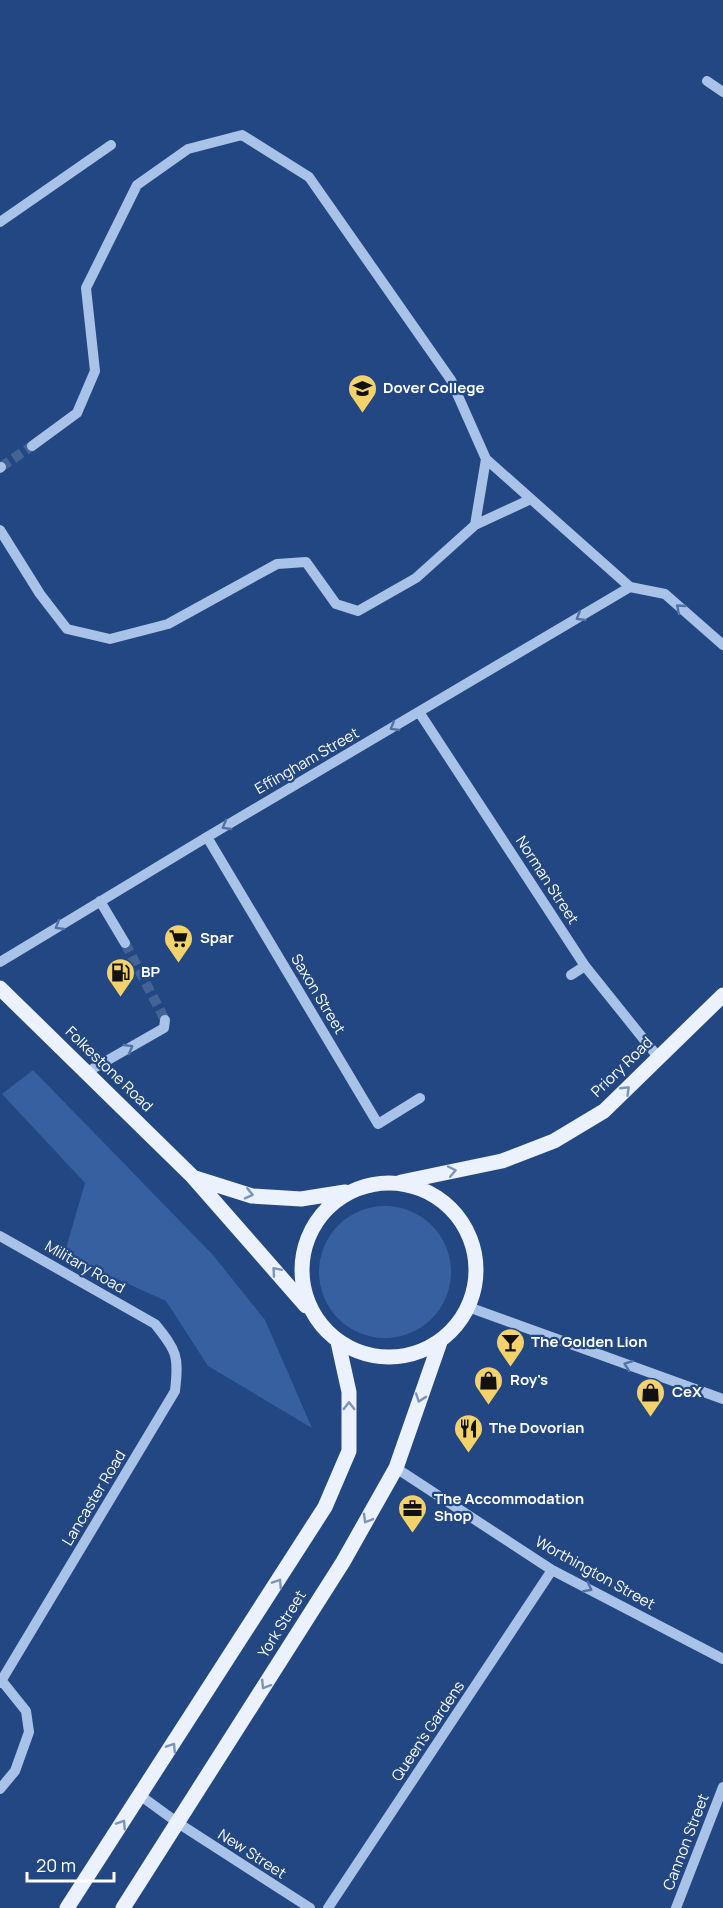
<svg xmlns="http://www.w3.org/2000/svg" width="723" height="1908" viewBox="0 0 723 1908" font-family="Manrope,sans-serif">
<rect width="100%" height="100%" fill="#224782"/>
<path fill="#3660a0" d="M 33,1070 L 213,1255 L 265,1320 L 312,1428 L 208,1366 L 166,1301 L 64,1255 L 85,1183 L 2,1094 Z
M319 1272a66 66 0 1 1 132 0a66 66 0 1 1-132 0Z"/>
<g fill="none" stroke-linecap="round" stroke-linejoin="round">
<path stroke="#436395" stroke-width="10" stroke-dasharray="10 5" stroke-linecap="butt" d="M 1,467 L 32,446
M 125,943 L 165,1020"/>
<path stroke="#a9c2e8" stroke-width="10" d="M 707,81 L 723,92
M 0,222 L 111,145
M 32,446 L 77,413 L 95,371 L 86,288 L 137,185 L 188,149 L 242,135 L 309,177 L 451,380 L 486,459 L 630,587
M 0,468 L 1,467
M 475,525 L 531,499
M 0,530 L 40,594 L 67,629 L 110,639 L 168,624 L 277,564 L 306,562 L 336,604 L 358,611 L 416,578 L 475,525 L 486,459
M 630,587 L 665,594 L 723,645
M 419,712 L 585,966 L 658,1057
M 207,837 L 378,1124 L 420,1098
M 100,901 L 125,943
M 0,962 L 207,837 L 630,587
M 571,975 L 585,966
M 87,1072 L 164,1028 L 165,1020
M 0,1236 L 155,1324 C 177,1351 179,1356 175,1391 L 0,1683
M 471,1308 L 723,1399
M 396,1468 L 552,1570 L 723,1659
M 0,1789 L 15,1771 L 29,1732 L 26,1711 L 2,1681
M 141,1796 L 178,1823 L 310,1908
M 328,1908 L 552,1570
M 676,1908 L 723,1787"/>
<path stroke="#ebf1fd" stroke-width="15" d="M 0,988 L 193,1177 L 306,1306
M 195,1178 L 252,1196 L 301,1199 L 345,1192
M 401,1182 L 502,1161 L 554,1141 L 604,1111 L 723,995
M302 1270a87 87 0 1 1 174 0a87 87 0 1 1-174 0Z
M 67,1908 L 325,1507 L 349,1451 L 349,1392 L 338,1342
M 123,1908 L 343,1562 L 396,1468 L 440,1342"/>
</g>
<defs><path id="oneway-chevron" d="M-2-3.5L2.5 0L-2 3.5" fill="none" stroke-width="1.6" stroke-linecap="round" stroke-linejoin="round" transform="scale(1.5)"/></defs>
<g stroke="#5172a6">
<use href="#oneway-chevron" transform="translate(680 608) rotate(-139)"/>
<use href="#oneway-chevron" transform="translate(580 617) rotate(149)"/>
<use href="#oneway-chevron" transform="translate(394 727) rotate(150)"/>
<use href="#oneway-chevron" transform="translate(226 826) rotate(150)"/>
<use href="#oneway-chevron" transform="translate(59 926) rotate(149)"/>
<use href="#oneway-chevron" transform="translate(129 1048) rotate(-30)"/>
<use href="#oneway-chevron" transform="translate(628 1365) rotate(-160)"/>
<use href="#oneway-chevron" transform="translate(588 1588) rotate(27)"/>
</g>
<g stroke="#7c94b9">
<use href="#oneway-chevron" transform="translate(626 1090) rotate(-44)"/>
<use href="#oneway-chevron" transform="translate(452 1171) rotate(-12)"/>
<use href="#oneway-chevron" transform="translate(249 1194) rotate(13)"/>
<use href="#oneway-chevron" transform="translate(276 1271) rotate(-131)"/>
<use href="#oneway-chevron" transform="translate(420 1398) rotate(109)"/>
<use href="#oneway-chevron" transform="translate(349 1406) rotate(-90)"/>
<use href="#oneway-chevron" transform="translate(367 1519) rotate(120)"/>
<use href="#oneway-chevron" transform="translate(278 1583) rotate(-57)"/>
<use href="#oneway-chevron" transform="translate(265 1685) rotate(122)"/>
<use href="#oneway-chevron" transform="translate(172 1747) rotate(-57)"/>
<use href="#oneway-chevron" transform="translate(122 1824) rotate(-57)"/>
</g>
<defs>
<symbol id="school-pin" viewBox="-11 -11 22 30"><path d="M0 17L-7.5 6A9.5 9.5 0 1 1 7.5 6Z" fill="#f4d26b" stroke="#224782"/><path d="M0-5L7-2L0 1L-7-2ZM-4 1L0 2.5L4 1V4Q0 6-4 4Z" fill="#111"/></symbol>
<symbol id="supermarket-pin" viewBox="-11 -11 22 30"><path d="M0 17L-7.5 6A9.5 9.5 0 1 1 7.5 6Z" fill="#f4d26b" stroke="#224782"/><path d="M-6-5.5h2.5l.6 2H6L4.5 2H-2.5L-4.4-4H-6ZM-1.5 3.2a1.3 1.3 0 1 0 .1 0ZM3 3.2a1.3 1.3 0 1 0 .1 0Z" fill="#111"/></symbol>
<symbol id="fuel-pin" viewBox="-11 -11 22 30"><path d="M0 17L-7.5 6A9.5 9.5 0 1 1 7.5 6Z" fill="#f4d26b" stroke="#224782"/><path d="M-5.5-6h7V0h2V4h1.3V-2.5L3-4.5l.8-.8L6-3V5H2.5V1h-1V6h-7ZM-4.2-4.7v3.2H.2V-4.7Z" fill="#111"/></symbol>
<symbol id="bar-pin" viewBox="-11 -11 22 30"><path d="M0 17L-7.5 6A9.5 9.5 0 1 1 7.5 6Z" fill="#f4d26b" stroke="#224782"/><path d="M-6-5H6L.8 .8V4.5H3.5V6h-7V4.5H-.8V.8Z" fill="#111"/></symbol>
<symbol id="shop-pin" viewBox="-11 -11 22 30"><path d="M0 17L-7.5 6A9.5 9.5 0 1 1 7.5 6Z" fill="#f4d26b" stroke="#224782"/><path d="M-5-2.5h2.3a2.7 3.5 0 0 1 5.4 0H5L5.5 6h-11ZM-1.5-2.5h3a1.5 2.3 0 0 0-3 0Z" fill="#111"/></symbol>
<symbol id="restaurant-pin" viewBox="-11 -11 22 30"><path d="M0 17L-7.5 6A9.5 9.5 0 1 1 7.5 6Z" fill="#f4d26b" stroke="#224782"/><path d="M-5-6h1v4h1v-4h1v4h1v-4h1v5L-1.5 .5V6h-2V.5L-5-1ZM5-6V6H3V1.5H1.5Q1.5-4 5-6Z" fill="#111"/></symbol>
<symbol id="office-pin" viewBox="-11 -11 22 30"><path d="M0 17L-7.5 6A9.5 9.5 0 1 1 7.5 6Z" fill="#f4d26b" stroke="#224782"/><path d="M-6-3h4V-5.5h4V-3h4V5H-6ZM-1-4.5V-3h2v-1.5ZM-6 0V1H6V0Z" fill="#111"/></symbol>
</defs>
<g fill-rule="evenodd">
<use href="#school-pin" x="346" y="372" width="33" height="45"/>
<use href="#supermarket-pin" x="162" y="922" width="33" height="45"/>
<use href="#fuel-pin" x="104" y="956" width="33" height="45"/>
<use href="#bar-pin" x="494" y="1326" width="33" height="45"/>
<use href="#shop-pin" x="472" y="1364" width="33" height="45"/>
<use href="#shop-pin" x="634" y="1376" width="33" height="45"/>
<use href="#restaurant-pin" x="452" y="1412" width="33" height="45"/>
<use href="#office-pin" x="396" y="1492" width="33" height="45"/>
</g>
<g text-anchor="middle" stroke-width="4.5" stroke-linejoin="round" paint-order="stroke">
<g font-size="15" font-weight="bold" fill="#fff" stroke="#224782" text-anchor="start">
<text x="383" y="393">Dover College</text>
<text x="200" y="943">Spar</text>
<text x="141" y="977">BP</text>
<text x="531" y="1347">The Golden Lion</text>
<text x="510" y="1385">Roy's</text>
<text x="672" y="1397">CeX</text>
<text x="489" y="1433">The Dovorian</text>
<text x="434" y="1504">The Accommodation<tspan x="434" dy="17">Shop</tspan></text>
</g>
<g font-size="15" fill="#fff" stroke="#224782">
<text transform="translate(307 761) rotate(-30)" y="5">Effingham Street</text>
<text transform="translate(547 880) rotate(57)" y="5">Norman Street</text>
<text transform="translate(318 994) rotate(59)" y="5">Saxon Street</text>
<text transform="translate(622 1067) rotate(-44)" y="5">Priory Road</text>
<text transform="translate(109 1069) rotate(44)" y="5">Folkestone Road</text>
<text transform="translate(85 1267) rotate(30)" y="5">Military Road</text>
<text transform="translate(94 1498) rotate(-59)" y="5">Lancaster Road</text>
<text transform="translate(595 1573) rotate(29)" y="5">Worthington Street</text>
<text transform="translate(282 1624) rotate(-58)" y="5">York Street</text>
<text transform="translate(428 1731) rotate(-56)" y="5">Queen's Gardens</text>
<text transform="translate(686 1842) rotate(-69)" y="5">Cannon Street</text>
<text transform="translate(252 1854) rotate(33)" y="5">New Street</text>
</g>
</g>
<path d="M27 1872v9h87v-9" fill="none" stroke="#ffffff" stroke-width="3"/>
<text x="36" y="1872" font-size="18" fill="#ffffff" stroke="#224782" stroke-width="4.5" paint-order="stroke">20 m</text>
</svg>
